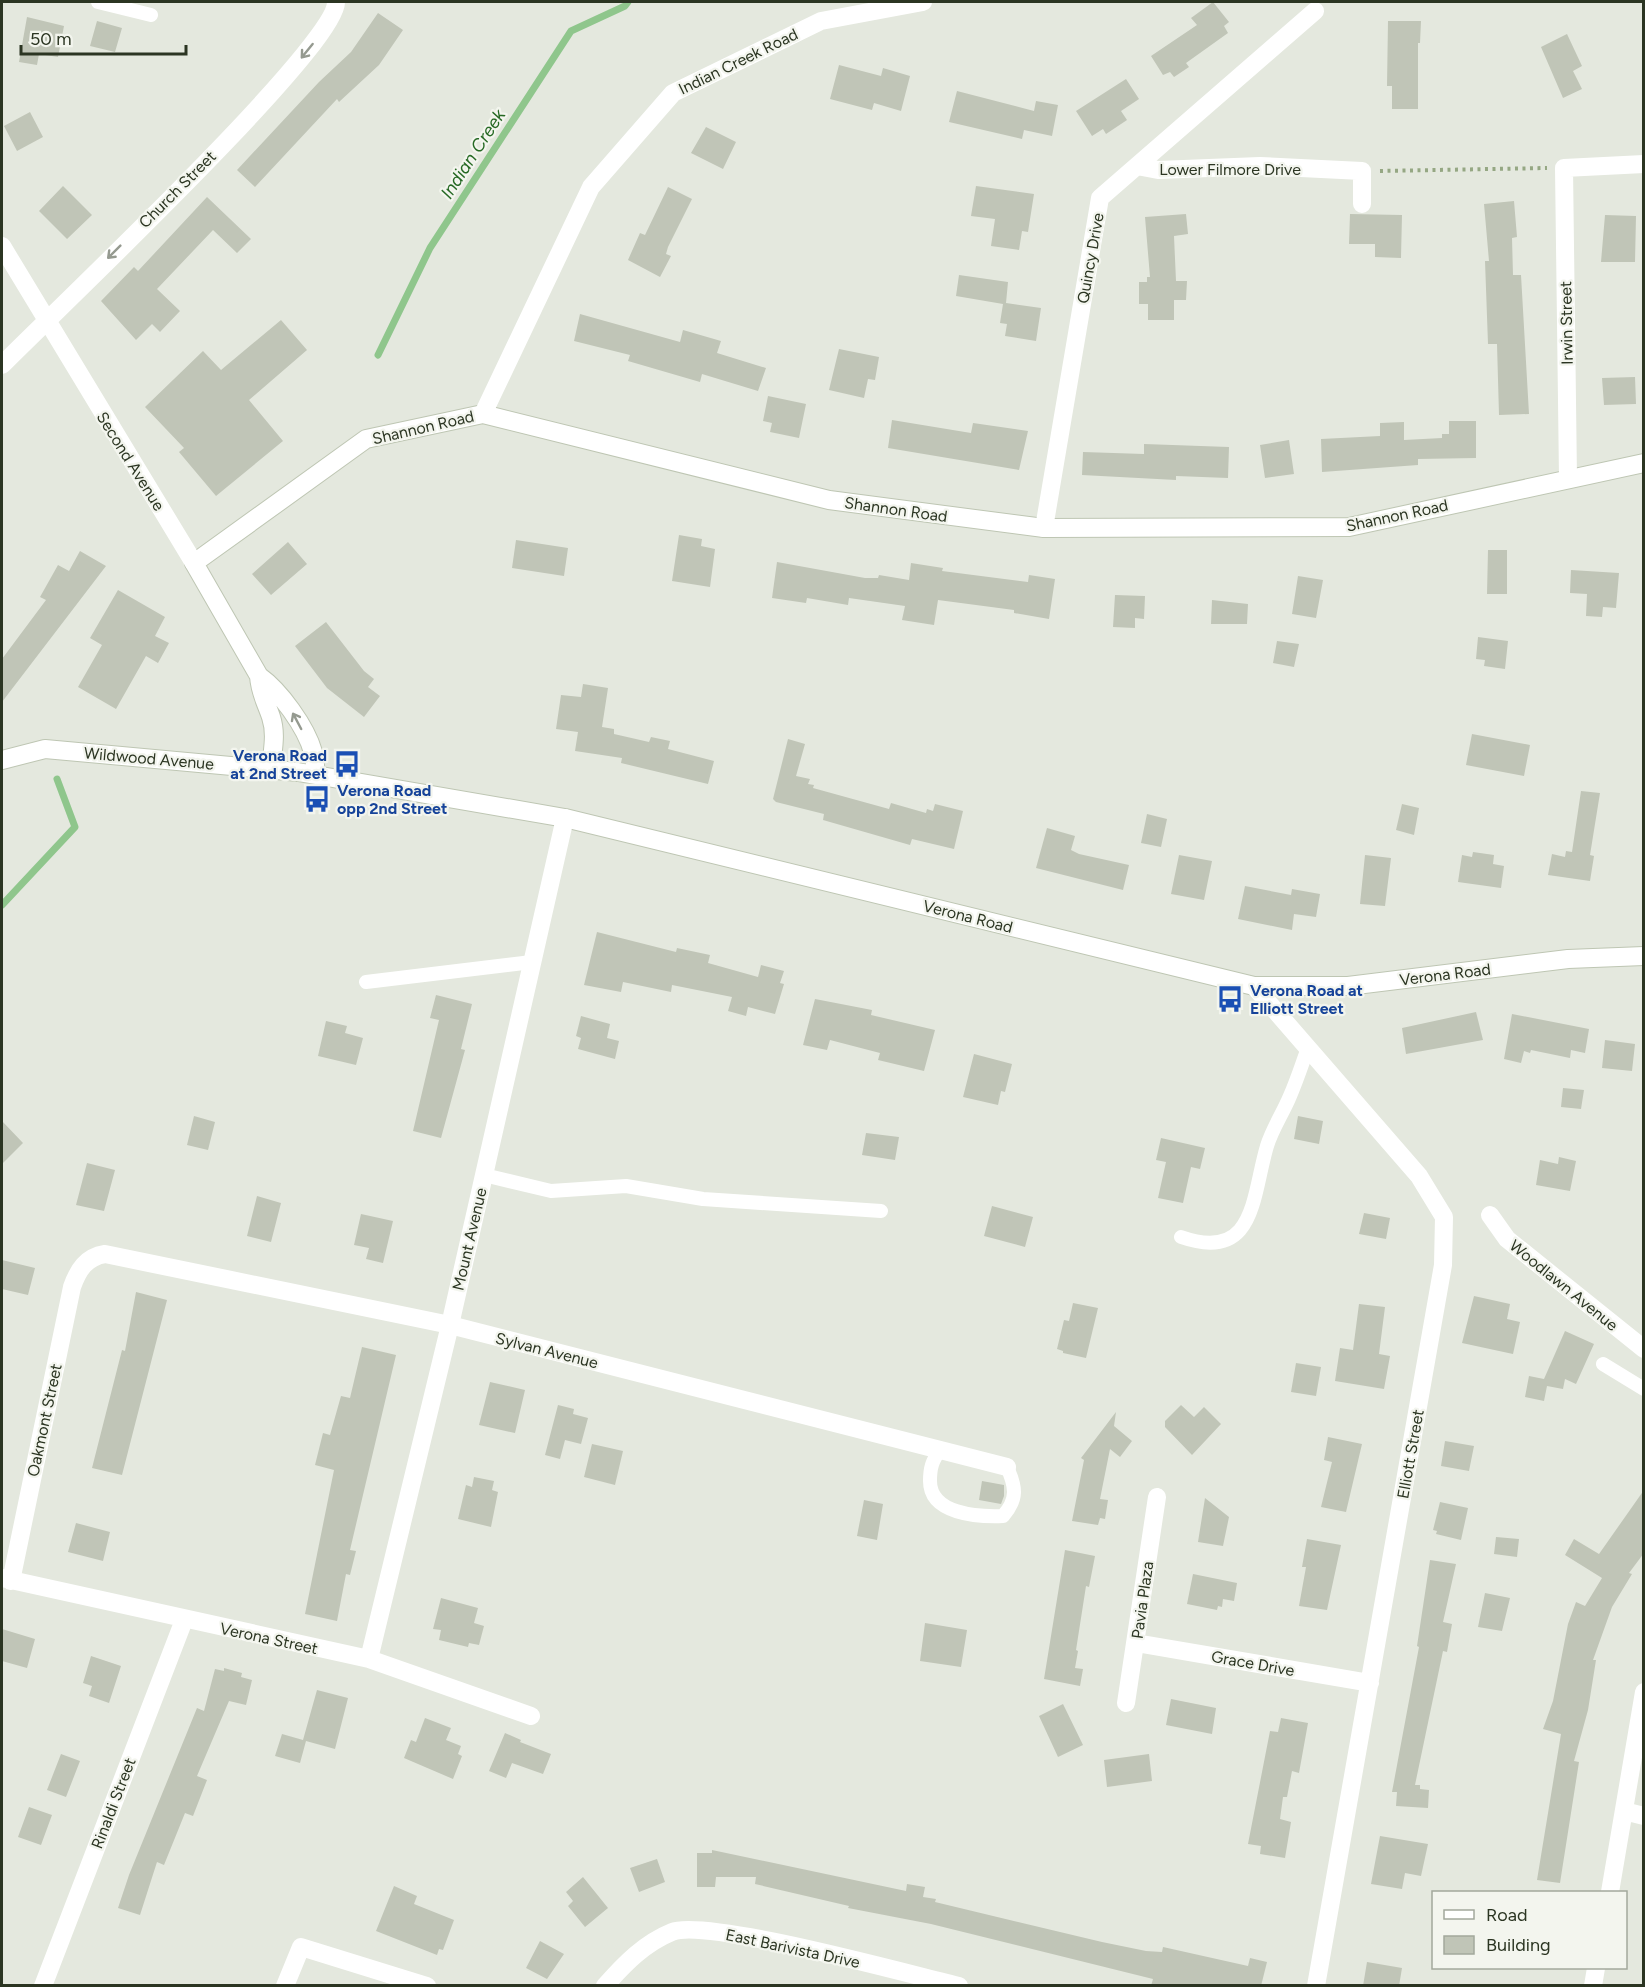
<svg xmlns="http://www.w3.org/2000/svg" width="1645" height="1987" viewBox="0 0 1645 1987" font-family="Figtree,sans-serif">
<rect width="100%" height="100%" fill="#e4e8de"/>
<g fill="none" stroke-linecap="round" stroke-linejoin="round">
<path stroke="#8fc68c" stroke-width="7" d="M 378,355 L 430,248 L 571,31 L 625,6 L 628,2
M 2,905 L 75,827 L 57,779"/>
</g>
<path fill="#c0c5b7" d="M 1213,2 L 1229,22 L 1224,26 L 1228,33 L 1186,63 L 1189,67 L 1174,77 L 1170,72 L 1163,75 L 1151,56 L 1197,25 L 1191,18 Z
M 378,13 L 403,30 L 379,65 L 339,102 L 337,99 L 255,187 L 237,170 L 319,82 L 351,52 Z
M 27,17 L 64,26 L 58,57 L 39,54 L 37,65 L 19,62 Z
M 97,21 L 122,28 L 115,52 L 90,46 Z
M 1388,21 L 1421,21 L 1420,43 L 1418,43 L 1418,109 L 1392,109 L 1392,86 L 1387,86 Z
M 1567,34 L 1582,66 L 1573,71 L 1582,89 L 1563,98 L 1541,47 Z
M 839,65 L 881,76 L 883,68 L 910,76 L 901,111 L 874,103 L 872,110 L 830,99 Z
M 1126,79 L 1139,99 L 1121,111 L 1127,120 L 1106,134 L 1103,129 L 1092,136 L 1076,111 Z
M 957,91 L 1034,111 L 1036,101 L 1058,105 L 1052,136 L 1024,130 L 1022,139 L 949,122 Z
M 30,112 L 43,137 L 17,151 L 4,126 Z
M 706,127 L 736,142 L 723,169 L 691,153 Z
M 63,186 L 92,215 L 67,239 L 39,211 Z
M 976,186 L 1034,194 L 1028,232 L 1022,231 L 1019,250 L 991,246 L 995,219 L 971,216 Z
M 668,187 L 692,199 L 668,247 L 666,254 L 671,256 L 660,277 L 628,260 L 640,233 L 645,235 Z
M 207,197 L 251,239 L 237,253 L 213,230 L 157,289 L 180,311 L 160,332 L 152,324 L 136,340 L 101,301 L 134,267 L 138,271 Z
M 1514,201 L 1517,237 L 1512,238 L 1513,275 L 1521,275 L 1529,414 L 1499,415 L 1497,344 L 1488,344 L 1485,261 L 1489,261 L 1484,204 Z
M 1186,214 L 1188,234 L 1174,236 L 1176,281 L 1187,281 L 1186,300 L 1174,300 L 1174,320 L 1148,320 L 1148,304 L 1139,304 L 1139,282 L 1147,282 L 1147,277 L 1150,277 L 1145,217 Z
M 1350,214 L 1402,215 L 1401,258 L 1375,257 L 1375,244 L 1349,244 Z
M 1605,215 L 1636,216 L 1635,262 L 1601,262 Z
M 959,275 L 1008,282 L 1006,303 L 1041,308 L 1036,341 L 1005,336 L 1007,324 L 1000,323 L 1003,304 L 956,296 Z
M 580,314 L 680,342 L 683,330 L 721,341 L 717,353 L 766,368 L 758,391 L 702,374 L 700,382 L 628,361 L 630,355 L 574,341 Z
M 281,320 L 307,350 L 249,400 L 283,441 L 216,496 L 179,452 L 184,448 L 145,407 L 203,351 L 221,370 Z
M 839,349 L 879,357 L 875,380 L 868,379 L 864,398 L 829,390 Z
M 1635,377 L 1636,404 L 1604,405 L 1602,378 Z
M 768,396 L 806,404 L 799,438 L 770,432 L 772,423 L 763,421 Z
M 892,420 L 971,433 L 973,423 L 1028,431 L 1019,470 L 888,448 Z
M 1449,421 L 1476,421 L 1476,458 L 1418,459 L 1418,465 L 1322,472 L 1321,439 L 1380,436 L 1380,423 L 1404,422 L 1404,440 L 1442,438 L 1442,434 L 1449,434 Z
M 1289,440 L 1294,474 L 1265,478 L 1260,445 Z
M 1144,444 L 1229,447 L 1228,478 L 1176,476 L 1176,480 L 1082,475 L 1083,452 L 1144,454 Z
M 679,535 L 702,539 L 701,546 L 715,549 L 710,587 L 672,581 Z
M 516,540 L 568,548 L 564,576 L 512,568 Z
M 288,542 L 307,564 L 271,595 L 252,574 Z
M 1488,550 L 1507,550 L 1507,594 L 1487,594 Z
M 80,551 L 106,566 L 2,702 L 2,659 L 46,600 L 40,597 L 58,565 L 69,571 Z
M 777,562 L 865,578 L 878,578 L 879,575 L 909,580 L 911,563 L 943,568 L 942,571 L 1028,582 L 1029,575 L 1055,579 L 1049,619 L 1014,613 L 1014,610 L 938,600 L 934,625 L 902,620 L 905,606 L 849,598 L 848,605 L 807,598 L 806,603 L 772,598 Z
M 1571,570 L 1619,573 L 1616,608 L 1603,607 L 1602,617 L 1586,616 L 1587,594 L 1570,593 Z
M 1298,576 L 1323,580 L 1316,618 L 1292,614 Z
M 118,590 L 165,617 L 155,636 L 169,643 L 158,663 L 146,656 L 116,709 L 78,687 L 102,645 L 90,638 Z
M 1115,595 L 1145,596 L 1144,619 L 1135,618 L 1135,628 L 1113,627 Z
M 1212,600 L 1248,604 L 1247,624 L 1211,624 Z
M 326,622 L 364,671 L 374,679 L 368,687 L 380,696 L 364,717 L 327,688 L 295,646 Z
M 1478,637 L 1508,641 L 1505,669 L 1484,666 L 1485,660 L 1476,659 Z
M 1277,641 L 1299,644 L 1294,667 L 1273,663 Z
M 583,684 L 608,688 L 602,727 L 614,729 L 614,734 L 649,742 L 651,737 L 670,741 L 668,749 L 714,761 L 708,784 L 621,763 L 622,758 L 575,751 L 578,732 L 556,729 L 561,695 L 581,697 Z
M 1472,734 L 1530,745 L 1524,776 L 1466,765 Z
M 788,739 L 805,744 L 796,776 L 810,779 L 808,784 L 814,785 L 813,788 L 889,809 L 891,803 L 926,813 L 927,809 L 933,811 L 935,804 L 963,811 L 954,849 L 912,839 L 910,845 L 823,820 L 824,814 L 776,802 L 773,799 Z
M 1581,791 L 1600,793 L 1590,855 L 1594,856 L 1590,881 L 1548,875 L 1552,854 L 1565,857 L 1566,851 L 1572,852 Z
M 1402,804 L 1419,808 L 1414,835 L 1396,830 Z
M 1147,814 L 1167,819 L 1161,847 L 1141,843 Z
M 1047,828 L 1075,836 L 1071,850 L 1079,854 L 1129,865 L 1123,890 L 1036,868 Z
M 1473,852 L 1494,855 L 1493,864 L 1504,866 L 1501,888 L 1458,882 L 1462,855 L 1472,857 Z
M 1179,855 L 1212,861 L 1204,900 L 1171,894 Z
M 1365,855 L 1391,858 L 1385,906 L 1360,904 Z
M 1245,886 L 1291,895 L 1292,889 L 1320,894 L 1316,917 L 1294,914 L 1292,930 L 1238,919 Z
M 597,932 L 676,952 L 677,948 L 710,955 L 708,963 L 758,977 L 761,965 L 784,971 L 780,983 L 784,984 L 775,1014 L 748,1007 L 746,1016 L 728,1011 L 732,997 L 672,985 L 671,992 L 623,982 L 621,992 L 584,985 Z
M 436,995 L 472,1004 L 461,1049 L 465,1050 L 441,1138 L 413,1131 L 439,1020 L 430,1018 Z
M 815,999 L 872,1010 L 871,1015 L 935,1030 L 924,1071 L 878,1060 L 880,1053 L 830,1040 L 827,1050 L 803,1045 Z
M 1476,1012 L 1483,1040 L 1406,1054 L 1402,1028 Z
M 1512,1014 L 1589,1029 L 1585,1053 L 1571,1050 L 1570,1058 L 1531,1050 L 1530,1053 L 1524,1051 L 1521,1063 L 1504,1059 Z
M 581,1016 L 610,1024 L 607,1038 L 619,1041 L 615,1059 L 578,1049 L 581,1038 L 576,1036 Z
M 326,1021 L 347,1026 L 345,1033 L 363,1038 L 356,1065 L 318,1056 Z
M 1605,1040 L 1635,1044 L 1632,1071 L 1602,1068 Z
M 974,1054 L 1012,1064 L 1005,1092 L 1001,1091 L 998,1105 L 963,1097 Z
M 1563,1088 L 1584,1090 L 1581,1109 L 1561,1107 Z
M 194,1116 L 215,1122 L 208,1150 L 187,1145 Z
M 1298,1116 L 1323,1121 L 1319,1144 L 1294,1139 Z
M 2,1121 L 23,1143 L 2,1164 Z
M 866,1133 L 899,1137 L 895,1160 L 862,1155 Z
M 1161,1138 L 1205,1148 L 1200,1169 L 1191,1167 L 1183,1203 L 1158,1198 L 1166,1162 L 1156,1160 Z
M 1559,1157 L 1576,1161 L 1570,1191 L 1536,1185 L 1540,1160 L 1558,1164 Z
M 87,1163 L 115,1170 L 104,1211 L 76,1205 Z
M 257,1196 L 281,1203 L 271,1242 L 247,1236 Z
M 992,1206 L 1033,1217 L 1025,1247 L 984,1236 Z
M 1364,1213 L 1390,1218 L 1386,1239 L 1359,1234 Z
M 361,1214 L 393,1221 L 383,1263 L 366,1259 L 369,1248 L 354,1245 Z
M 2,1260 L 35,1268 L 28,1295 L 2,1289 Z
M 136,1292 L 167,1300 L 122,1475 L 92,1468 L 122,1350 L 125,1351 Z
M 1474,1296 L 1510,1304 L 1507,1319 L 1520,1322 L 1513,1354 L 1462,1343 Z
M 1073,1303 L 1098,1308 L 1086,1358 L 1063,1353 L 1063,1351 L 1057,1349 L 1064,1320 L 1069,1321 Z
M 1359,1304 L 1385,1307 L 1379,1354 L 1390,1356 L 1384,1389 L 1335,1381 L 1340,1348 L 1353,1350 Z
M 1565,1331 L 1594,1344 L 1576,1384 L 1565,1379 L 1563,1389 L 1547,1386 L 1544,1401 L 1525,1397 L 1529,1376 L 1544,1379 Z
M 362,1347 L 396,1355 L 350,1550 L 356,1551 L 350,1575 L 346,1574 L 337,1621 L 305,1614 L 334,1470 L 315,1465 L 323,1433 L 330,1435 L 341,1396 L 350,1398 Z
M 1296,1363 L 1321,1367 L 1316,1396 L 1291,1392 Z
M 490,1382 L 525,1390 L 515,1433 L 479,1425 Z
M 558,1405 L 574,1409 L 573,1414 L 588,1418 L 581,1444 L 565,1440 L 560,1459 L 545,1455 Z
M 1181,1405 L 1194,1417 L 1204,1407 L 1221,1424 L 1192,1455 L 1165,1427 L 1165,1421 Z
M 1116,1412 L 1114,1426 L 1132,1441 L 1120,1457 L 1110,1449 L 1100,1499 L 1108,1500 L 1105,1519 L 1100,1518 L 1098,1525 L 1072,1521 L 1084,1460 L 1081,1458 Z
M 1328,1437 L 1362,1444 L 1346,1512 L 1321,1507 L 1332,1462 L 1324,1460 Z
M 1445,1441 L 1474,1446 L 1469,1471 L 1441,1466 Z
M 592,1444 L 623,1451 L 615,1485 L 584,1477 Z
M 474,1477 L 494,1481 L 492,1490 L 498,1492 L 491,1527 L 458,1519 L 466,1485 L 472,1487 Z
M 982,1481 L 1004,1485 L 1004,1496 L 1001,1504 L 979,1500 Z
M 1644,1490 L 1644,1553 L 1629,1573 L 1632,1574 L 1612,1607 L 1593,1660 L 1596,1660 L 1588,1710 L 1574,1761 L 1579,1762 L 1560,1883 L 1537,1880 L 1561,1734 L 1543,1729 L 1553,1701 L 1568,1624 L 1576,1602 L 1585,1606 L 1602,1578 L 1565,1555 L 1574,1539 L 1599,1554 Z
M 1205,1498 L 1229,1517 L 1223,1546 L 1198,1542 Z
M 864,1500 L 883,1504 L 877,1540 L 857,1536 Z
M 1440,1502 L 1468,1508 L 1461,1540 L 1436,1534 L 1437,1531 L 1433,1530 Z
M 76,1523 L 110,1532 L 103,1561 L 68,1552 Z
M 1496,1537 L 1519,1539 L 1517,1557 L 1494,1554 Z
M 1307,1539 L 1341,1545 L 1327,1610 L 1299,1606 L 1306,1567 L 1302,1567 Z
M 1065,1550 L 1095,1556 L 1089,1587 L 1086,1586 L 1076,1650 L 1078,1651 L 1075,1668 L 1083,1669 L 1080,1686 L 1044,1679 Z
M 1430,1560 L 1456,1564 L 1443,1622 L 1452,1624 L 1447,1652 L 1443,1651 L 1415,1785 L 1420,1785 L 1420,1789 L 1429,1790 L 1428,1808 L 1396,1806 L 1397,1792 L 1392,1792 L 1419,1647 L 1417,1646 Z
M 1193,1574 L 1237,1583 L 1234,1601 L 1223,1599 L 1222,1607 L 1218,1606 L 1217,1610 L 1187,1604 Z
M 1485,1593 L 1510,1598 L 1502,1631 L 1478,1627 Z
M 441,1598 L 478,1608 L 474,1623 L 484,1626 L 479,1645 L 469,1643 L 468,1647 L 439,1640 L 441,1630 L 433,1629 Z
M 925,1623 L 967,1630 L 961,1667 L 920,1661 Z
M 2,1629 L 35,1639 L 27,1668 L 2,1661 Z
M 91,1656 L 121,1666 L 109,1703 L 89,1696 L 92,1686 L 83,1683 Z
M 224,1668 L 242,1673 L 241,1677 L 252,1680 L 246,1705 L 229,1701 L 197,1776 L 207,1780 L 193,1816 L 185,1813 L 164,1865 L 157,1862 L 140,1915 L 118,1908 L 129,1875 L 197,1708 L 204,1711 L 215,1669 L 224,1671 Z
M 317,1690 L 348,1698 L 335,1749 L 306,1741 L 300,1763 L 275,1756 L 282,1734 L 303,1740 Z
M 1171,1699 L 1216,1708 L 1212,1734 L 1166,1725 Z
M 1063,1704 L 1083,1745 L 1058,1757 L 1039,1716 Z
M 425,1718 L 451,1728 L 446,1740 L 461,1746 L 458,1754 L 462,1756 L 453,1779 L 404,1758 L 411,1740 L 416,1742 Z
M 1281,1718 L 1308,1723 L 1299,1773 L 1292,1771 L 1287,1797 L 1283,1797 L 1280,1819 L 1291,1822 L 1285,1858 L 1260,1854 L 1261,1846 L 1248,1844 L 1270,1731 L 1278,1732 Z
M 505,1733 L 521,1740 L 520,1742 L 551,1754 L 543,1774 L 512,1763 L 506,1778 L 489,1771 Z
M 61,1754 L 80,1761 L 66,1797 L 47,1790 Z
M 1149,1754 L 1152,1781 L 1107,1787 L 1104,1760 Z
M 29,1807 L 52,1815 L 41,1845 L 18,1837 Z
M 1380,1836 L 1428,1844 L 1421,1876 L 1405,1873 L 1402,1889 L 1371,1884 Z
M 712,1850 L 906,1891 L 907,1884 L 925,1887 L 923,1897 L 936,1899 L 935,1902 L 1102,1942 L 1146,1951 L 1162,1952 L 1163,1947 L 1248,1966 L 1250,1958 L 1267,1962 L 1261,1986 L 1151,1986 L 1153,1979 L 931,1924 L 848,1908 L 849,1906 L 755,1884 L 756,1877 L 716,1877 L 715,1887 L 697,1887 L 697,1853 L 712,1853 Z
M 657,1859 L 665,1882 L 639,1892 L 630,1868 Z
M 583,1877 L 608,1908 L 585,1927 L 568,1906 L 573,1901 L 566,1892 Z
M 394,1886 L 417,1896 L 414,1904 L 454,1920 L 443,1950 L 439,1949 L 437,1955 L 376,1931 Z
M 540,1941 L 564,1954 L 547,1979 L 526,1968 Z
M 1367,1962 L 1402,1968 L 1399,1986 L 1363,1986 Z"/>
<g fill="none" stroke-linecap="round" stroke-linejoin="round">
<defs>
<path id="secondary" d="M 259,676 C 260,693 266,702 271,717 C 277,735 272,752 271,769
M 2,760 L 45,749 L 298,772 L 565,818 L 1254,986 L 1348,986 L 1568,959 L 1644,956
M 316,775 C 315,768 315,759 313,752 C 306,727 280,691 259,676 L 194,563 L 366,439 L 483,414 L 829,500 L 1044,528 L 1349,527 L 1644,463"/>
</defs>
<use href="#secondary" stroke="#bec6b3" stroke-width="20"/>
<path stroke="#95a783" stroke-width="4" stroke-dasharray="3 4.5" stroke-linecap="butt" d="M 1380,171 L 1547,168"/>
<path stroke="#fff" stroke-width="14" d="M 98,2 L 151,15
M 366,982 L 532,962
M 484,1175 L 551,1191 L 626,1186 L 703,1199 L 881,1211
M 1181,1237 C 1256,1263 1252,1196 1267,1146 C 1272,1129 1283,1113 1290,1096 C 1297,1080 1302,1064 1308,1048
M 1603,1364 L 1644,1389
M 940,1450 C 932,1461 930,1468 930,1481 C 930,1514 977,1517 1003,1516 C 1018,1499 1016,1487 1007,1467"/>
<path stroke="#fff" stroke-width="18" d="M 1137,166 L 1158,170 L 1260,166 L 1362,171 L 1362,204
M 2,246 L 194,563
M 2,365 C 50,316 337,46 336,2
M 483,414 L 591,187 L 673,93 L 821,21 L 923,2
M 1568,478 L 1564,168 L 1644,164
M 1044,528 L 1100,198 L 1315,11
M 1254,986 L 1419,1176 L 1444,1217 L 1443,1265 L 1316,1986
M 1490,1215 L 1507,1239 L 1644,1349
M 2,1578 L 369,1659 L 531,1716
M 11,1581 L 72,1287 C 78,1270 86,1257 105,1254 L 450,1325 L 1007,1467
M 1136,1643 L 1370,1683
M 369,1659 L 450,1325 L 565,818
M 1126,1703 L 1157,1497
M 1624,1811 L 1644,1816
M 1610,1892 L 1644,1692
M 43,1986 L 184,1620
M 285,1986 L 301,1947 L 427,1986
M 605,1986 C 625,1963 645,1943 672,1932 C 706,1918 912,1975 959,1986
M 1593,1986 L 1596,1968"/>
<use href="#secondary" stroke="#fff" stroke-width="18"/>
</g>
<defs><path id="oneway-shaft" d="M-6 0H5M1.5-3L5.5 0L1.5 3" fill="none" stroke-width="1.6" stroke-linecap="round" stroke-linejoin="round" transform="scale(1.5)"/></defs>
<g stroke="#959a90">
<use href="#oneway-shaft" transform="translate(307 51) rotate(129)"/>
<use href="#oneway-shaft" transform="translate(114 252) rotate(135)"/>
<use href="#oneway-shaft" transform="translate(297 721) rotate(-118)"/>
</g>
<defs>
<symbol id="bus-bare" viewBox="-9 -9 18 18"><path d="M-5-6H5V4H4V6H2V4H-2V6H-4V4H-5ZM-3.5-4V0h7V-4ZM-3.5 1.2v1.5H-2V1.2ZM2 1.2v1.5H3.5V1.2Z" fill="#1a4fb4" stroke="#f3f5ee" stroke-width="2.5" paint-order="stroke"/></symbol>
</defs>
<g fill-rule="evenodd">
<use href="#bus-bare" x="328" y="745" width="38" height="38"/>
<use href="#bus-bare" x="298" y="780" width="38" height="38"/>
<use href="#bus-bare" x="1211" y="980" width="38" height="38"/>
</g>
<g text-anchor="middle" stroke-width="4.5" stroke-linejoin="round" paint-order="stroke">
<g font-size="16" fill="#2b3522" stroke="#f3f5ee">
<text transform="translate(738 61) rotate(-26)" y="6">Indian Creek Road</text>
<text x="1230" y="175">Lower Filmore Drive</text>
<text transform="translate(177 189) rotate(-45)" y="6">Church Street</text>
<text transform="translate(1090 258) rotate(-80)" y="6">Quincy Drive</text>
<text transform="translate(1566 323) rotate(-91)" y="6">Irwin Street</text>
<text transform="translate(423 427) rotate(-13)" y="6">Shannon Road</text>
<text transform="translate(131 461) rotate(58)" y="6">Second Avenue</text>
<text transform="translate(896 509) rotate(8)" y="6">Shannon Road</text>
<text transform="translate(1397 515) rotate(-12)" y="6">Shannon Road</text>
<text transform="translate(149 758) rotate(5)" y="6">Wildwood Avenue</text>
<text transform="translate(968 916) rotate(14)" y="6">Verona Road</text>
<text transform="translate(1445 974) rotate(-7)" y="6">Verona Road</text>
<text transform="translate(469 1239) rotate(-77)" y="6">Mount Avenue</text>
<text transform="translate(1564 1285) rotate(39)" y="6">Woodlawn Avenue</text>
<text transform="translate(547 1350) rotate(14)" y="6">Sylvan Avenue</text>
<text transform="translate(44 1420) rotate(-78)" y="6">Oakmont Street</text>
<text transform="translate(1410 1454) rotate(-80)" y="6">Elliott Street</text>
<text transform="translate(1142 1600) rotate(-82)" y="6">Pavia Plaza</text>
<text transform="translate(269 1638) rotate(12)" y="6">Verona Street</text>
<text transform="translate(1253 1663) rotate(10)" y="6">Grace Drive</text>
<text transform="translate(113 1803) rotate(-69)" y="6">Rinaldi Street</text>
<text transform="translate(793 1948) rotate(12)" y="6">East Barivista Drive</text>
</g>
<g font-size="16" font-weight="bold" fill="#164399" stroke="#f3f5ee" text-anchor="start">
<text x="327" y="761" text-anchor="end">Verona Road<tspan x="327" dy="18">at 2nd Street</tspan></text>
<text x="337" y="796">Verona Road<tspan x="337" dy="18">opp 2nd Street</tspan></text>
<text x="1250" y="996">Verona Road at<tspan x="1250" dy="18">Elliott Street</tspan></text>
</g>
<g font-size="18" font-style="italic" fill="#266924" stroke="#f3f5ee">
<text transform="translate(473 154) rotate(-57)" y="6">Indian Creek</text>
</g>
</g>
<rect width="1645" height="1987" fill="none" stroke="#2b3522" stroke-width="6"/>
<rect x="1432" y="1891" width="195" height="78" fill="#f3f5ee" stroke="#a3a89c" stroke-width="1.5"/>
<rect x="1444" y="1910" width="30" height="9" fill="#ffffff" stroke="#a3a89c" stroke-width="1.5"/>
<text x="1486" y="1921" font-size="18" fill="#2b3522">Road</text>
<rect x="1444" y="1936" width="30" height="18" fill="#c0c5b7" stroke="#a3a89c" stroke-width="1.5"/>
<text x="1486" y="1951" font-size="18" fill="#2b3522">Building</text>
<path d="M21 45v9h165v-9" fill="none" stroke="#2b3522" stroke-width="3"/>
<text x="30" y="45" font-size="18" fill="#2b3522" stroke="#f3f5ee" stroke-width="4.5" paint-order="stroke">50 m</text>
</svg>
